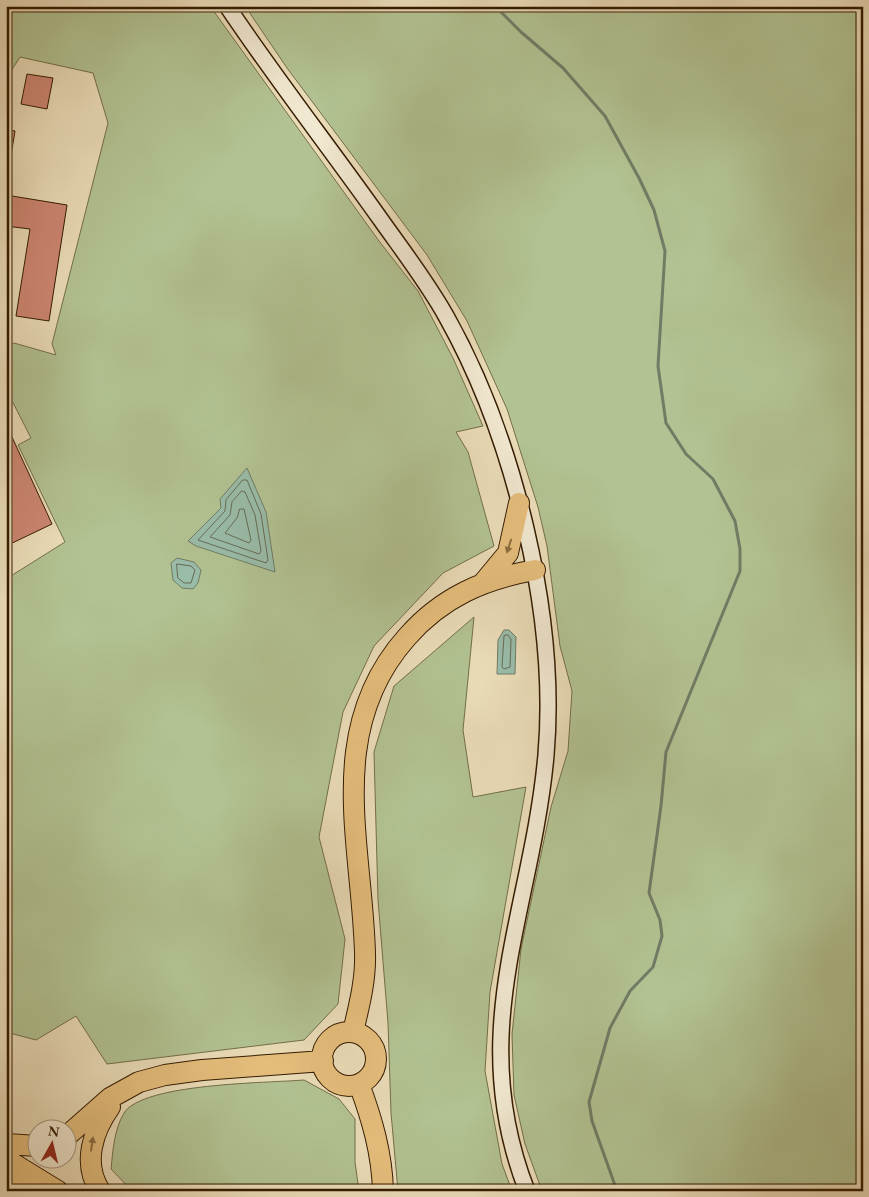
<svg xmlns="http://www.w3.org/2000/svg" width="869" height="1197" viewBox="0 0 869 1197" font-family="'EB Garamond',serif">
<rect width="100%" height="100%" fill="#eadcb8"/>
<filter id="stains"><feTurbulence type="fractalNoise" baseFrequency=".004" numOctaves="4"/><feColorMatrix values="0 0 0 0 .2 0 0 0 0 .09 0 0 0 0 .02 0 0 0 .5 -.17"/></filter>
<radialGradient id="worn" r=".72"><stop offset=".6" stop-color="#630" stop-opacity="0"/><stop offset="1" stop-color="#630" stop-opacity=".3"/></radialGradient>
<path fill="#b2c292" stroke="#736e49" d="M 6,6 L 210,6 L 379,241 L 418,291 L 453,358 L 483,426 L 456,432 L 468,452 L 494,546 L 443,573 L 374,646 L 343,712 L 319,837 L 345,939 L 338,1004 L 304,1040 L 107,1064 L 76,1016 L 36,1040 L 6,1032 L 6,579 L 65,542 L 18,445 L 31,438 L 6,389 L 6,347 L 14,343 L 56,355 L 52,344 L 108,123 L 93,73 L 20,57 L 6,79 Z
M 245,6 L 863,6 L 863,1191 L 542,1191 L 525,1144 L 514,1095 L 512,1034 L 521,949 L 551,807 L 568,751 L 572,691 L 560,646 L 547,546 L 538,507 L 507,409 L 467,321 L 427,255 L 287,68 Z
M 474,617 L 463,730 L 473,797 L 526,787 L 490,992 L 485,1071 L 502,1164 L 512,1191 L 398,1191 L 391,1113 L 388,1023 L 378,900 L 374,752 L 394,686 Z
M 304,1080 L 339,1099 L 355,1119 L 355,1162 L 359,1191 L 132,1191 L 111,1169 C 113,1150 114,1130 124,1113 C 143,1083 268,1083 304,1080 Z"/>
<path fill="#99bca9" stroke="#717c65" d="M 247,468 L 266,512 L 275,572 L 196,546 L 188,541 L 221,508 L 220,499 Z
M 177,558 L 194,562 L 201,570 L 198,583 L 193,589 L 182,588 L 173,580 L 171,563 Z
M 504,630 L 509,630 L 516,637 L 515,674 L 497,674 L 498,640 Z"/>
<g fill="none" stroke-linecap="round" stroke-linejoin="round">
<path stroke="#666c54" stroke-width="1" d="M 243,480 L 247,480 L 261,514 L 268,560 L 266,563 L 198,540 L 225,511 L 226,500 Z
M 242,491 L 245,492 L 255,515 L 261,551 L 259,554 L 210,537 L 230,515 L 232,502 Z
M 240,509 L 244,509 L 251,540 L 249,543 L 225,533 L 237,518 Z
M 177,564 L 191,566 L 195,570 L 191,583 L 184,583 L 178,578 Z
M 508,635 L 511,639 L 510,667 L 504,669 L 502,667 L 504,636 Z"/>
<path stroke="#717c65" stroke-width="3" d="M 492,6 L 500,11 L 521,32 L 563,68 L 605,116 L 639,178 L 654,210 L 665,251 L 658,366 L 666,423 L 686,454 L 713,479 L 735,521 L 740,549 L 740,571 L 666,752 L 661,806 L 649,893 L 660,920 L 662,936 L 653,967 L 630,991 L 610,1028 L 589,1102 L 592,1121 L 617,1191"/>
</g>
<path fill="#cd8672" stroke="#341b00" d="M 27,74 L 53,78 L 47,109 L 21,104 Z
M 6,129 L 15,131 L 11,155 L 6,155 Z
M 6,195 L 67,205 L 49,321 L 16,316 L 30,229 L 6,226 Z
M 6,424 L 52,524 L 6,546 Z"/>
<g fill="none" stroke-linecap="round" stroke-linejoin="round">
<defs>
<path id="secondary" d="M 227,6 C 276,79 330,148 381,220 C 403,251 427,282 446,316 C 514,437 558,616 546,755 C 532,912 464,1030 527,1191"/>
<path id="motorway" d="M 484,582 L 508,553 L 519,503
M 353,1032 C 359,1006 366,980 365,953 C 362,843 324,730 407,637 C 442,597 484,579 535,570
M322 1059a27 27 0 1 1 54 0a27 27 0 1 1-54 0Z
M 359,1084 C 372,1119 382,1153 383,1191
M 68,1135 L 110,1098 L 139,1082 L 165,1075 L 202,1070 L 323,1061
M 6,1144 L 38,1146
M 6,1159 L 58,1191
M 6,1178 L 27,1191
M 100,1191 C 82,1163 93,1131 110,1107"/>
</defs>
<use href="#secondary" stroke="#341b00" stroke-width="18"/>
<use href="#motorway" stroke="#341b00" stroke-width="22"/>
<use href="#secondary" stroke="#f1e8d1" stroke-width="15"/>
<use href="#motorway" stroke="#e5be7c" stroke-width="20"/>
</g>
<defs><path id="oneway-solid" d="M-6-.8H1V-3.2L6.5 0L1 3.2V.8H-6Z" transform="scale(1.25)"/></defs>
<g fill="#8c6c3e">
<use href="#oneway-solid" transform="translate(509 546) rotate(108)"/>
<use href="#oneway-solid" transform="translate(92 1144) rotate(-82)"/>
</g>
<rect width="869" height="1197" fill="none" stroke="#eadcb8" stroke-width="25"/>
<rect x="8" y="8" width="854" height="1182" fill="none" stroke="#341b00" stroke-width="2.5"/>
<rect x="12" y="12" width="844" height="1172" fill="none" stroke="#341b00"/>
<g transform="translate(52 1144) rotate(8)"><circle r="24" fill="#f1e8d1" stroke="#a5967d"/>
<path d="M0-4L9 19L0 12L-9 19Z" fill="#8f2418"/>
<text y="-8" font-size="14" font-weight="bold" text-anchor="middle" fill="#341b00">N</text>
</g>
<rect width="100%" height="100%" filter="url(#stains)"/>
<rect width="100%" height="100%" fill="url(#worn)"/>
</svg>
